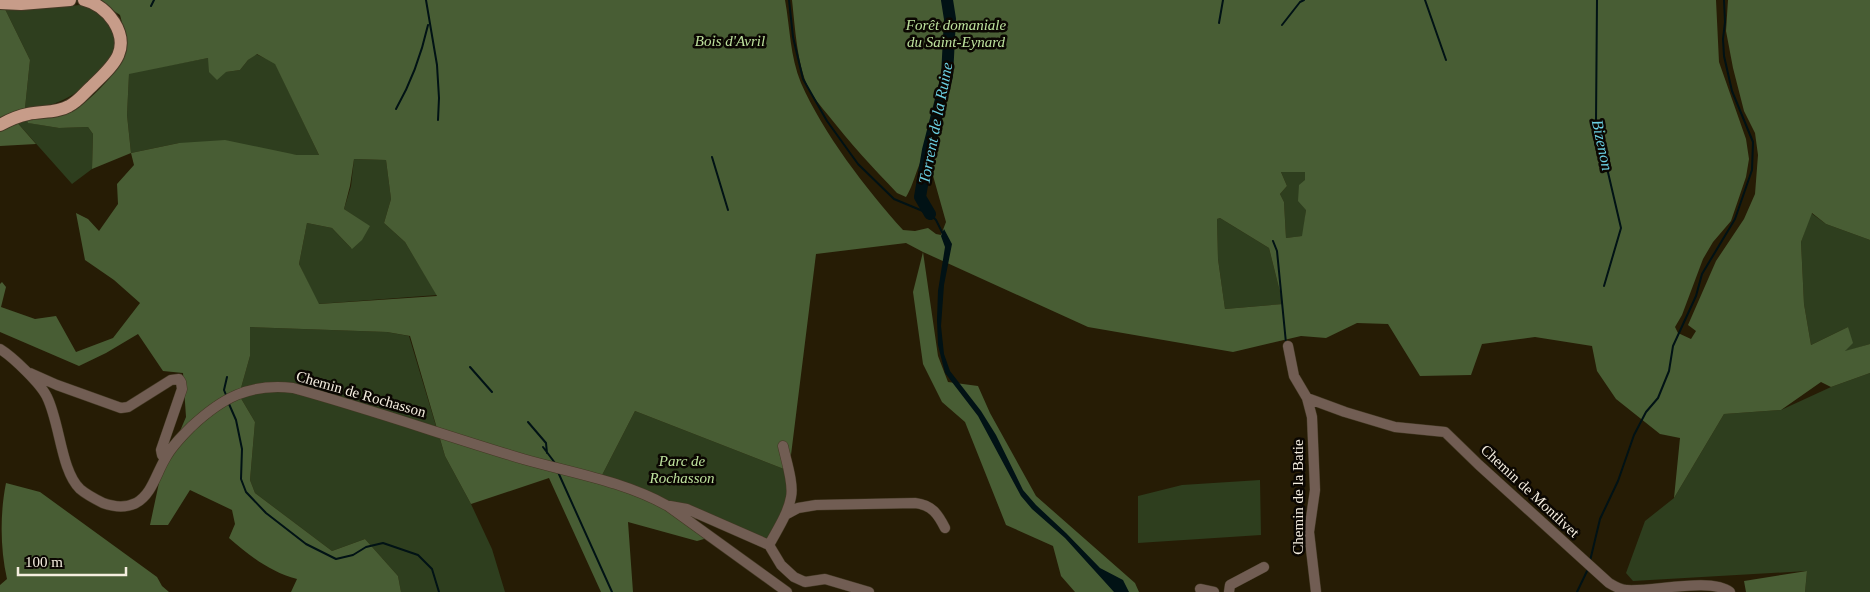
<svg xmlns="http://www.w3.org/2000/svg" width="1870" height="592" viewBox="0 0 1870 592" font-family="'Times New Roman',serif">
<rect width="100%" height="100%" fill="#261c05"/>
<path fill="#2e3e1e" d="M 79,5 L 97,9 L 114,29 L 116,53 C 99,73 79,96 53,104 C 44,106 34,106 25,108 L 30,60 L 5,9 L 43,9 Z
M 256,54 L 275,63 L 319,155 L 297,155 L 179,143 L 131,153 L 127,115 L 129,73 L 208,58 L 226,72 L 240,70 L 248,60 Z
M 26,116 L 29,123 L 59,128 L 88,127 L 93,134 L 92,169 L 72,184 L 15,120 Z
M 354,159 L 386,160 L 391,199 L 384,223 L 405,242 L 437,295 L 318,304 L 299,264 L 307,223 L 332,228 L 351,248 L 369,226 L 344,209 L 351,186 Z
M 1281,172 L 1305,172 L 1306,210 L 1303,236 L 1286,238 L 1284,202 L 1280,194 L 1287,186 Z
M 1811,213 L 1826,224 L 1870,240 L 1870,344 L 1844,352 L 1848,327 L 1811,345 L 1804,304 L 1801,242 Z
M 1220,218 L 1269,248 L 1283,304 L 1225,309 L 1218,259 L 1217,219 Z
M 249,327 L 387,332 L 409,336 L 445,456 L 471,504 L 492,549 L 505,592 L 401,592 L 398,576 L 365,539 L 332,551 L 255,493 L 250,480 L 255,422 L 239,395 L 250,356 Z
M 1870,373 L 1870,592 L 1805,592 L 1807,571 L 1633,581 L 1626,573 L 1645,521 L 1674,498 L 1724,414 L 1781,410 L 1831,387 Z
M 635,411 L 789,471 L 792,490 L 769,545 L 600,479 Z
M 1260,480 L 1261,535 L 1138,543 L 1138,496 L 1182,485 Z"/>
<path fill="#485d34" fill-rule="evenodd" d="M 97,0 L 785,0 C 790,27 790,57 801,83 C 823,133 866,189 903,230 L 915,231 L 928,228 L 936,234 L 941,235 L 946,222 L 930,165 L 932,146 C 916,161 917,179 906,197 L 897,193 C 873,168 850,143 828,115 C 821,106 813,98 808,87 C 797,63 795,27 792,0 L 1716,0 L 1719,62 L 1746,139 L 1749,159 L 1746,177 L 1731,221 L 1713,242 L 1703,259 L 1682,315 L 1675,327 L 1678,333 L 1691,339 L 1696,331 L 1688,325 L 1716,261 L 1744,219 L 1755,194 L 1758,155 L 1755,133 L 1744,111 L 1733,68 L 1726,31 L 1728,0 L 1870,0 L 1870,240 L 1826,224 L 1812,213 L 1801,242 L 1804,304 L 1811,345 L 1848,327 L 1853,343 L 1845,351 L 1870,344 L 1870,373 L 1831,387 L 1821,382 L 1781,410 L 1724,414 L 1674,498 L 1680,438 L 1660,434 L 1616,399 L 1597,371 L 1592,346 L 1535,337 L 1482,344 L 1471,375 L 1420,376 L 1388,324 L 1357,323 L 1326,338 L 1301,336 L 1233,352 L 1088,327 L 923,252 L 938,356 L 948,382 L 978,386 L 990,413 L 1036,496 L 1135,583 L 1139,592 L 1075,592 L 1061,576 L 1053,546 L 1006,525 L 965,422 L 942,402 L 923,364 L 913,292 L 923,252 L 906,243 L 816,254 L 789,471 L 635,411 L 600,479 L 630,489 L 711,537 L 697,541 L 628,522 L 633,592 L 601,592 L 549,478 L 471,504 L 445,456 L 410,336 L 387,332 L 250,327 L 250,356 L 239,395 L 255,422 L 250,480 L 255,493 L 332,551 L 365,539 L 398,576 L 401,592 L 291,592 L 297,579 C 270,572 250,556 229,538 L 235,524 L 232,510 L 190,490 L 168,525 L 150,525 L 160,478 L 186,417 L 183,373 L 163,371 L 138,334 L 106,353 L 79,366 L 0,332 L 0,284 L 2,282 L 6,287 L 1,307 L 35,319 L 56,316 L 76,352 L 113,338 L 140,303 L 114,280 L 85,260 L 76,213 L 88,219 L 99,231 L 118,204 L 117,184 L 134,165 L 131,153 L 92,169 L 93,134 L 88,127 L 59,128 L 28,123 L 26,116 C 40,114 60,114 73,110 C 88,104 121,69 125,53 C 128,41 123,27 120,15 ZM 257,54 L 275,64 L 319,155 L 297,155 L 225,140 L 179,143 L 131,153 L 127,115 L 129,74 L 208,58 L 209,72 L 217,80 L 226,72 L 240,70 L 248,60 ZM 354,159 L 386,160 L 391,199 L 384,223 L 405,242 L 437,296 L 319,304 L 299,264 L 307,223 L 332,228 L 352,249 L 362,240 L 370,226 L 344,209 L 350,186 ZM 1281,172 L 1305,172 L 1305,180 L 1299,185 L 1298,201 L 1306,210 L 1302,236 L 1286,238 L 1284,202 L 1280,194 L 1287,186 ZM 1220,218 L 1269,248 L 1283,304 L 1225,309 L 1218,259 L 1217,219 Z
M 0,8 L 5,9 L 30,60 L 25,108 L 15,120 L 36,144 L 0,146 Z
M 6,483 L 40,492 L 157,577 L 162,586 L 169,592 L 0,592 L 0,585 L 7,579 C 0,548 0,513 6,483 Z
M 1807,571 L 1805,592 L 1746,592 L 1744,581 Z"/>
<path fill="#011215" d="M 944,229 L 952,244 L 944,285 L 941,326 L 944,354 L 950,371 L 981,411 L 996,435 L 1023,490 L 1036,505 L 1066,533 L 1100,568 L 1123,580 L 1129,592 L 1114,592 L 1065,538 L 1032,509 L 1021,496 L 978,416 L 945,373 L 938,345 L 937,320 L 938,291 L 945,247 L 941,236 Z"/>
<g fill="none" stroke-linecap="round" stroke-linejoin="round">
<path stroke="#011215" stroke-width="2" d="M 426,0 L 437,65 L 439,98 L 438,120
M 789,0 L 793,37 L 803,79 L 827,121 L 858,164 L 894,199 L 930,214 L 936,220 L 943,234
M 1425,0 L 1446,60
M 1597,0 L 1596,121 L 1621,228 L 1604,286
M 151,6 L 154,0
M 1219,23 L 1223,0
M 1282,25 L 1300,2 L 1304,0
M 396,109 C 412,81 421,56 428,25
M 712,157 L 728,210
M 1273,241 L 1277,251 L 1286,343
M 470,367 L 492,392
M 226,395 L 224,390 L 227,377
M 229,404 L 236,420 L 242,449 L 241,479 L 246,492 L 266,513 L 306,544 L 336,559 L 353,555 L 366,547 L 383,543 L 418,555 L 432,569 L 439,592
M 528,422 L 546,443 L 547,453
M 543,447 L 555,463
M 558,472 L 612,592
M 1590,561 L 1600,519 L 1618,481 L 1634,435 L 1646,412 L 1658,398 L 1669,371 L 1673,346 L 1696,296 L 1702,274 L 1735,219 L 1752,170 L 1753,142 L 1732,91 L 1724,56 L 1723,39 L 1725,22 L 1724,0
M 1577,592 L 1588,569"/>
<path stroke="#011215" stroke-width="12" d="M 930,214 L 920,197 L 928,150 L 947,76 L 950,19 L 947,0"/>
<defs>
<path id="minor" d="M 1288,346 L 1294,376 L 1307,398 L 1312,417 L 1315,490 L 1309,532 L 1316,592
M 0,349 C 13,357 41,384 47,397 C 60,423 61,471 80,489 C 87,495 95,499 103,503 C 114,507 126,508 136,503 C 152,494 156,474 165,459 C 171,447 181,437 191,427 C 222,398 249,383 293,388 C 370,409 446,436 523,459 C 572,473 623,481 668,506 L 787,592
M 30,373 L 57,385 L 121,408 L 128,407 L 171,380 L 179,379 L 181,382 L 182,389 L 161,450 L 162,455 L 165,459
M 1307,398 L 1345,412 L 1395,427 L 1445,432 L 1479,465 L 1609,583 C 1614,586 1621,590 1627,590 C 1653,592 1711,577 1730,592
M 670,506 L 687,509 L 769,545 L 781,565 L 794,577 L 805,582 L 825,579 L 869,592
M 785,515 L 798,508 L 816,505 L 915,503 C 932,505 938,514 945,528
M 769,545 C 777,530 788,514 791,497 C 794,484 786,460 783,446
M 1200,589 L 1214,592
M 1229,592 L 1230,585 L 1264,567"/>
<path id="major" d="M 0,3 L 21,4 L 70,0
M 0,125 C 9,120 18,116 28,114 C 42,111 57,113 69,106 C 79,101 84,93 92,86 C 111,67 132,51 114,22 C 106,10 97,3 84,0"/>
</defs>
<use href="#minor" stroke="#433924" stroke-width="11"/>
<use href="#major" stroke="#433924" stroke-width="14"/>
<use href="#minor" stroke="#715d53" stroke-width="10"/>
<use href="#major" stroke="#c79c89" stroke-width="12"/>
</g>
<g text-anchor="middle" stroke-width="5" stroke-linejoin="round" paint-order="stroke">
<g font-size="15" font-style="italic" fill="#bde19d" stroke="#0b0702">
<text x="956" y="30">Forêt domaniale<tspan x="956" dy="17">du Saint-Eynard</tspan></text>
<text x="730" y="46">Bois d'Avril</text>
<text x="682" y="466">Parc de<tspan x="682" dy="17">Rochasson</tspan></text>
</g>
<g font-size="15" fill="#f5eee0" stroke="#0b0702">
<text transform="translate(361 394) rotate(16)" y="5">Chemin de Rochasson</text>
<text transform="translate(1530 491) rotate(43)" y="5">Chemin de Montlivet</text>
<text transform="translate(1298 497) rotate(-90)" y="5">Chemin de la Batie</text>
</g>
<g font-size="16" font-style="italic" fill="#6bd0e3" stroke="#0b0702">
<text transform="translate(935 123) rotate(-79)" y="6">Torrent de la Ruine</text>
<text transform="translate(1603 145) rotate(78)" y="6">Bizenon</text>
</g>
</g>
<path d="M18 567v8h108v-8" fill="none" stroke="#f5eee0" stroke-width="2.5"/>
<text x="25" y="567" font-size="15" fill="#f5eee0" stroke="#0b0702" stroke-width="4" paint-order="stroke">100 m</text>
</svg>
